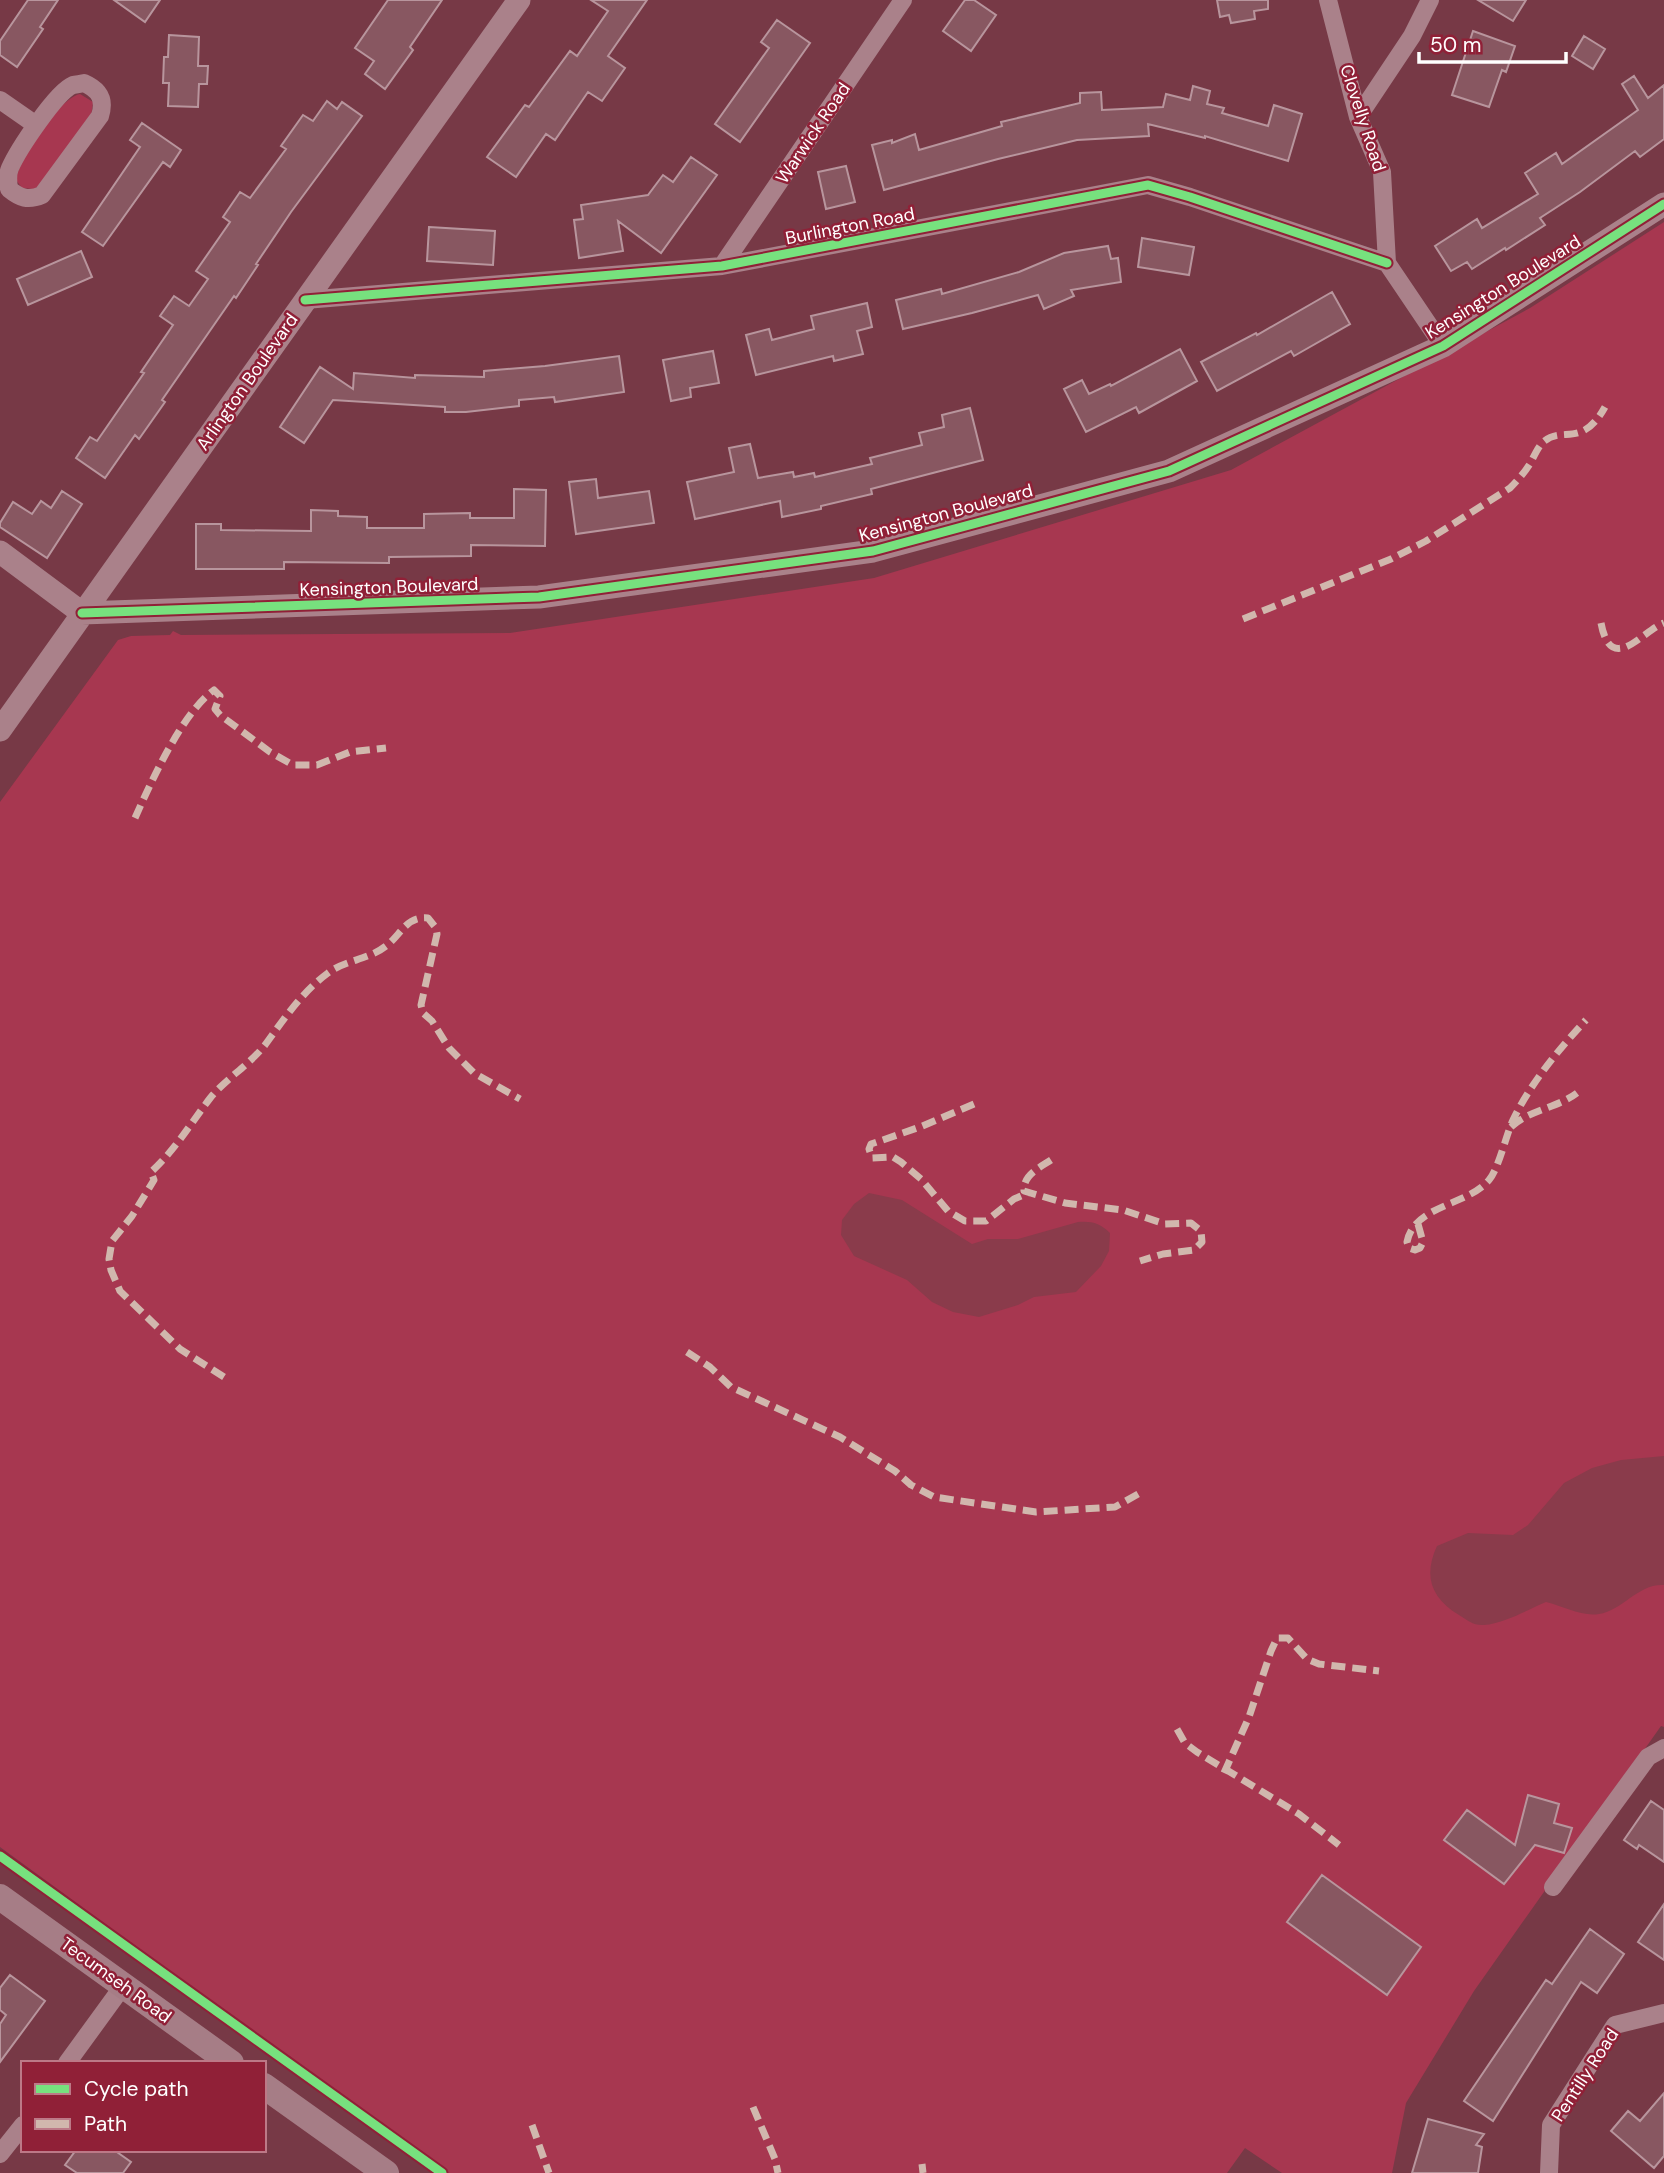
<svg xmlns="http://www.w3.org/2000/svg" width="1664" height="2173" viewBox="0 0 1664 2173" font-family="'DM Sans',sans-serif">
<rect width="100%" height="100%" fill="#773946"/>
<path fill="#a73750" d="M 80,94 L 93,102 L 91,117 L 42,184 L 34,189 L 22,188 L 16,180 C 19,158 58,99 80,94 Z
M 1664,222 L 1664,1727 L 1661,1726 L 1474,1991 L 1406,2103 L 1392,2173 L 1282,2173 L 1245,2148 L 1227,2173 L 447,2173 L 0,1847 L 0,802 L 118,640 L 131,636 L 170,635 L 173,631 L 181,635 L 510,633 L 874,578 L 1231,470 L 1530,308 Z"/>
<path fill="#8a3b4b" d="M 869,1193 L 902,1200 L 972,1244 L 988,1239 L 1018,1239 L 1078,1222 C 1092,1221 1100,1223 1110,1233 L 1109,1251 L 1101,1266 L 1076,1292 L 1034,1297 L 1018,1305 L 979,1317 L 953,1312 L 932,1302 L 907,1280 L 854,1256 L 841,1235 L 842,1220 L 854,1204 Z
M 1664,1456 L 1664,1585 C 1639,1583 1623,1610 1599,1614 C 1582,1617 1563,1606 1546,1602 C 1527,1610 1505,1623 1484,1625 C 1474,1626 1467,1620 1459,1615 C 1431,1598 1423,1576 1437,1546 L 1468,1533 L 1513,1535 L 1528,1525 L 1564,1483 L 1592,1468 L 1621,1460 Z"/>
<path fill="#885761" stroke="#b8959d" stroke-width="2" d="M 28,0 L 58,0 L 40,27 L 43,29 L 17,67 L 0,55 L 0,41 Z
M 114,0 L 160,0 L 145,22 Z
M 388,0 L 442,0 L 410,47 L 413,50 L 385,89 L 365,74 L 374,61 L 355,48 Z
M 591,0 L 647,0 L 608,56 L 625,68 L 602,101 L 588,92 L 555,140 L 546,134 L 516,177 L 487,157 L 525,105 L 529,107 L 570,51 L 577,56 L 608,11 Z
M 965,0 L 974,0 L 996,15 L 971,51 L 943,31 Z
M 1217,0 L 1268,0 L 1268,9 L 1254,11 L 1255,19 L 1231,23 L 1229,15 L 1220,17 Z
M 1478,0 L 1526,0 L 1513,21 Z
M 777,20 L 810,43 L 740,142 L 715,124 L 769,48 L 761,42 Z
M 1473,31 L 1515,46 L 1506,72 L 1502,70 L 1489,107 L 1452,95 Z
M 169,35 L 199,37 L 198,66 L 208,66 L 207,84 L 199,84 L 198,107 L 168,106 L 169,83 L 163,83 L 164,57 L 168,57 Z
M 1584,36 L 1605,49 L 1593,69 L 1572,56 Z
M 1634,76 L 1648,98 L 1664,85 L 1664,139 L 1640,157 L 1635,151 L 1580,192 L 1540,218 L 1545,225 L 1506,250 L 1505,248 L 1472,269 L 1467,262 L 1451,271 L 1435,246 L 1477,219 L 1482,228 L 1538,194 L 1525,173 L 1556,153 L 1562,164 L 1638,110 L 1622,84 Z
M 1193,86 L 1210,91 L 1207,104 L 1224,108 L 1222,113 L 1268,126 L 1274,105 L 1302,114 L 1288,161 L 1205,136 L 1205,138 L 1148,124 L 1149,136 L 1077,140 L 998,159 L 884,190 L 872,145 L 892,140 L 892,143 L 915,134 L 919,150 L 1002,126 L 1001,122 L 1080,103 L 1080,93 L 1101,92 L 1102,110 L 1163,107 L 1166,94 L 1190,100 Z
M 327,101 L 337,109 L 342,102 L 362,116 L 291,212 L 256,264 L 258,265 L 236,298 L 234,296 L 162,400 L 165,402 L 139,439 L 135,435 L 105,478 L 76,458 L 90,437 L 97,441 L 144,373 L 141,372 L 173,325 L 160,316 L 174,296 L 189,306 L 208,279 L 196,271 L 230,222 L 223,217 L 240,192 L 250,198 L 286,149 L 281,146 L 303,115 L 313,121 Z
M 142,123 L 181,150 L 170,167 L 163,162 L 103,246 L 82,232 L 140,147 L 130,140 Z
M 691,157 L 717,175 L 661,253 L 618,221 L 623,251 L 579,258 L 574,220 L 583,219 L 581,205 L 648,195 L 663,175 L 673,182 Z
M 846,166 L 855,202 L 826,209 L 818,172 Z
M 429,227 L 495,231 L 493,265 L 427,261 Z
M 1142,238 L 1194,247 L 1189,275 L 1138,267 Z
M 1108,246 L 1111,259 L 1118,258 L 1121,282 L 1071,290 L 1074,296 L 1044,309 L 1038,295 L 972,313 L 903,329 L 896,300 L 941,289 L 942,294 L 1019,272 L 1064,253 Z
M 81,251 L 92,277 L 28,305 L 17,279 Z
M 1332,292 L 1350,324 L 1294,356 L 1291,351 L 1217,391 L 1201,362 L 1256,333 L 1257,335 Z
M 867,303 L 872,327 L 857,331 L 863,354 L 834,361 L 833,356 L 756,375 L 746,335 L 769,329 L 772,340 L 814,329 L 811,316 Z
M 1180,349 L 1197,381 L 1139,413 L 1136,407 L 1086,432 L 1064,389 L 1082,380 L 1089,394 L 1110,384 L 1111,386 Z
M 713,351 L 719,383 L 690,388 L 691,397 L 671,401 L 663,360 Z
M 619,356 L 624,392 L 555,402 L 554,397 L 519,400 L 519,406 L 466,412 L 445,412 L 445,407 L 333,400 L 304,443 L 280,427 L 320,367 L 353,389 L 354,373 L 415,378 L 415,375 L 484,377 L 484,371 L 545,366 Z
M 970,408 L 983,460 L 871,489 L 872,494 L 821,506 L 821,509 L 782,517 L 780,501 L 695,519 L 687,482 L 734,472 L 729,448 L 750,444 L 758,478 L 793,472 L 794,477 L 814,473 L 815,477 L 872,464 L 870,458 L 922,445 L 919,433 L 944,427 L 942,415 Z
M 596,479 L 598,498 L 649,491 L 654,523 L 576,534 L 569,482 Z
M 514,489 L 546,490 L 545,546 L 471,545 L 471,556 L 389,557 L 389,563 L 284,562 L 284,569 L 196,569 L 196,524 L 221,524 L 221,530 L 311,531 L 311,510 L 338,511 L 338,516 L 367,517 L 367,528 L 424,528 L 424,514 L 470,513 L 470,518 L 514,518 Z
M 62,491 L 82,504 L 47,558 L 0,527 L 0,523 L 13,502 L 32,514 L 41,501 L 51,508 Z
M 1528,1795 L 1559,1804 L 1554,1823 L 1572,1828 L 1564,1853 L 1535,1845 L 1504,1884 L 1444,1840 L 1467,1810 L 1515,1845 Z
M 1651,1801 L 1664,1810 L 1664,1862 L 1639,1845 L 1637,1849 L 1624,1840 Z
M 1322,1875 L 1421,1947 L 1387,1995 L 1287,1922 Z
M 1664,1904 L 1664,1960 L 1638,1942 Z
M 1590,1929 L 1624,1954 L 1597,1993 L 1581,1982 L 1493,2121 L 1464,2101 L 1546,1980 L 1552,1984 Z
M 10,1975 L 45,2001 L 0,2062 L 0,2024 L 6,2015 L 0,2010 L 0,1988 Z
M 1664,2093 L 1664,2156 L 1654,2168 L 1611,2131 L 1628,2111 L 1640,2121 Z
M 1428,2119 L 1484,2134 L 1476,2145 L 1482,2147 L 1478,2173 L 1412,2173 Z
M 76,2150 L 114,2150 L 131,2162 L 123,2173 L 77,2173 L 65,2165 Z"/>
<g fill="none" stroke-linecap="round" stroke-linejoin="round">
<path stroke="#aa818a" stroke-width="18" d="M 1328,0 L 1358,117 L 1382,172 L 1387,263 L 1443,346
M 84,83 C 100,90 105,100 100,116 L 42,195 C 28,201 20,198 9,189 C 8,181 7,175 10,168 C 18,150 56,92 73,85 C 77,84 81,84 84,83 Z
M 0,100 L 36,125
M 1358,117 L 1412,36 L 1430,0
M 722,266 L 903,0
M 305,300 L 722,266 L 1148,185 L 1190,197 L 1387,263
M 1553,1887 L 1648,1757 L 1664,1748
M 67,2063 L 123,1986
M 0,2154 L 23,2125
M 1549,2173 L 1551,2125 L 1615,2025 L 1664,2013"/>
<path stroke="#aa818a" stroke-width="23" d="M 0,552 L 82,613
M 82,613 L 539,597 L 873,551 L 1169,471 L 1443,346 L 1664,204
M 0,730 L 519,0"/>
<path stroke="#a67d86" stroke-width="26" d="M 0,1897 L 231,2063
M 264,2086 L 386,2173"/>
<path stroke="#d1b7ad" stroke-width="7" stroke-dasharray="14 7" stroke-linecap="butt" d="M 1243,619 L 1391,559 L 1426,541 L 1510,488 C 1518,480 1525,472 1531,462 C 1534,456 1537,449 1542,443 C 1562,424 1581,450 1605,407
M 1601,623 C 1611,676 1642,631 1664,623
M 135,818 C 151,782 182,713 214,690 L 220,696 L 215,709 L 220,715 L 270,752 L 293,765 L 317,765 L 350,752 L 386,748
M 974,1104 L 920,1127 L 877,1142 L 871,1144 L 869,1149 L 872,1158 L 893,1157 L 901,1162 L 921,1179 L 948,1211 L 965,1221 L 986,1221 L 1014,1199 L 1028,1193
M 1511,1127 C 1529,1110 1557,1108 1577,1093
M 1051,1160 C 1039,1168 1023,1175 1024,1191 L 1065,1203 L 1123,1210 L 1165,1224 L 1191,1223 L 1201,1231 L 1202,1242 L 1194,1250 L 1163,1254 L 1140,1261
M 1418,1224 L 1423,1242 L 1420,1248 L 1415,1250 L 1409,1248 L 1407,1242 C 1414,1205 1467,1206 1489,1180 C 1499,1168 1506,1135 1513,1120 C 1530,1084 1559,1049 1586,1020
M 687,1352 L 710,1367 L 731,1387 L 840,1437 L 895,1471 L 911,1485 L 934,1497 L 1036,1512 L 1115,1507 L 1140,1493
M 224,1377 L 180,1349 L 120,1291 L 111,1270 L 109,1259 L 112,1241 L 132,1216 L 154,1180 L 151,1172 C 175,1150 191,1123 211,1097 C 227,1078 249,1065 265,1045 C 284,1019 302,992 328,973 C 345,960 368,960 386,946 C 401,935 406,916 428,918 L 436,928 L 437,934 L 421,1005 L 423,1013 L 432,1021 L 449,1048 L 474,1073 L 520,1099
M 1177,1729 L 1185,1743 L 1197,1752 L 1299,1814 L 1339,1845
M 1224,1773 L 1249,1717 L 1271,1651 L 1277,1638 L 1288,1638 L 1307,1659 L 1319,1664 L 1379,1671
M 753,2107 L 775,2159 L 778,2173
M 532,2125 L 549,2173
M 922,2164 L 923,2173"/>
<defs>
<path id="cycleway" d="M 305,300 L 722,266 L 1148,185 L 1190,197 L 1387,263
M 82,613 L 539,597 L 873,551 L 1169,471 L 1443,346 L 1664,204
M 0,1856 L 442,2173"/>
</defs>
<use href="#cycleway" stroke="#902037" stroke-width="13"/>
<use href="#cycleway" stroke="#77e17e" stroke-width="9"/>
</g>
<g text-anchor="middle" stroke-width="5" stroke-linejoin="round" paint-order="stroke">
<g font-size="18" fill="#fff" stroke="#902037">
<text transform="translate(1363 118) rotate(72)" y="6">Clovelly Road</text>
<text transform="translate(813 133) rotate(-56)" y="6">Warwick Road</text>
<text transform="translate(850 226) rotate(-11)" y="6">Burlington Road</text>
<text transform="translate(1503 287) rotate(-32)" y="6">Kensington Boulevard</text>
<text transform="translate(247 382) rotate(-55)" y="6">Arlington Boulevard</text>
<text transform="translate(946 513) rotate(-15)" y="6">Kensington Boulevard</text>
<text transform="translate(389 587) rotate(-2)" y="6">Kensington Boulevard</text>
<text transform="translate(116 1980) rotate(36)" y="6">Tecumseh Road</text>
<text transform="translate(1585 2075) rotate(-57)" y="6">Pentilly Road</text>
</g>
</g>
<rect x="21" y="2061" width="245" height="91" fill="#902037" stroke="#bc7987" stroke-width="2"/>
<rect x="35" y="2084" width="35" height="10" fill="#77e17e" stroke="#bc7987" stroke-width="2"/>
<text x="84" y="2096" font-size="21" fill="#ffffff">Cycle path</text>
<rect x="35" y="2119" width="35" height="10" fill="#d1b7ad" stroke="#bc7987" stroke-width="2"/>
<text x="84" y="2131" font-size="21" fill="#ffffff">Path</text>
<path d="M1419 52v10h147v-10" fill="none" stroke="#ffffff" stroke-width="3.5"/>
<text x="1430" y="52" font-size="21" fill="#ffffff" stroke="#902037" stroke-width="5" paint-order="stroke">50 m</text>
</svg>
